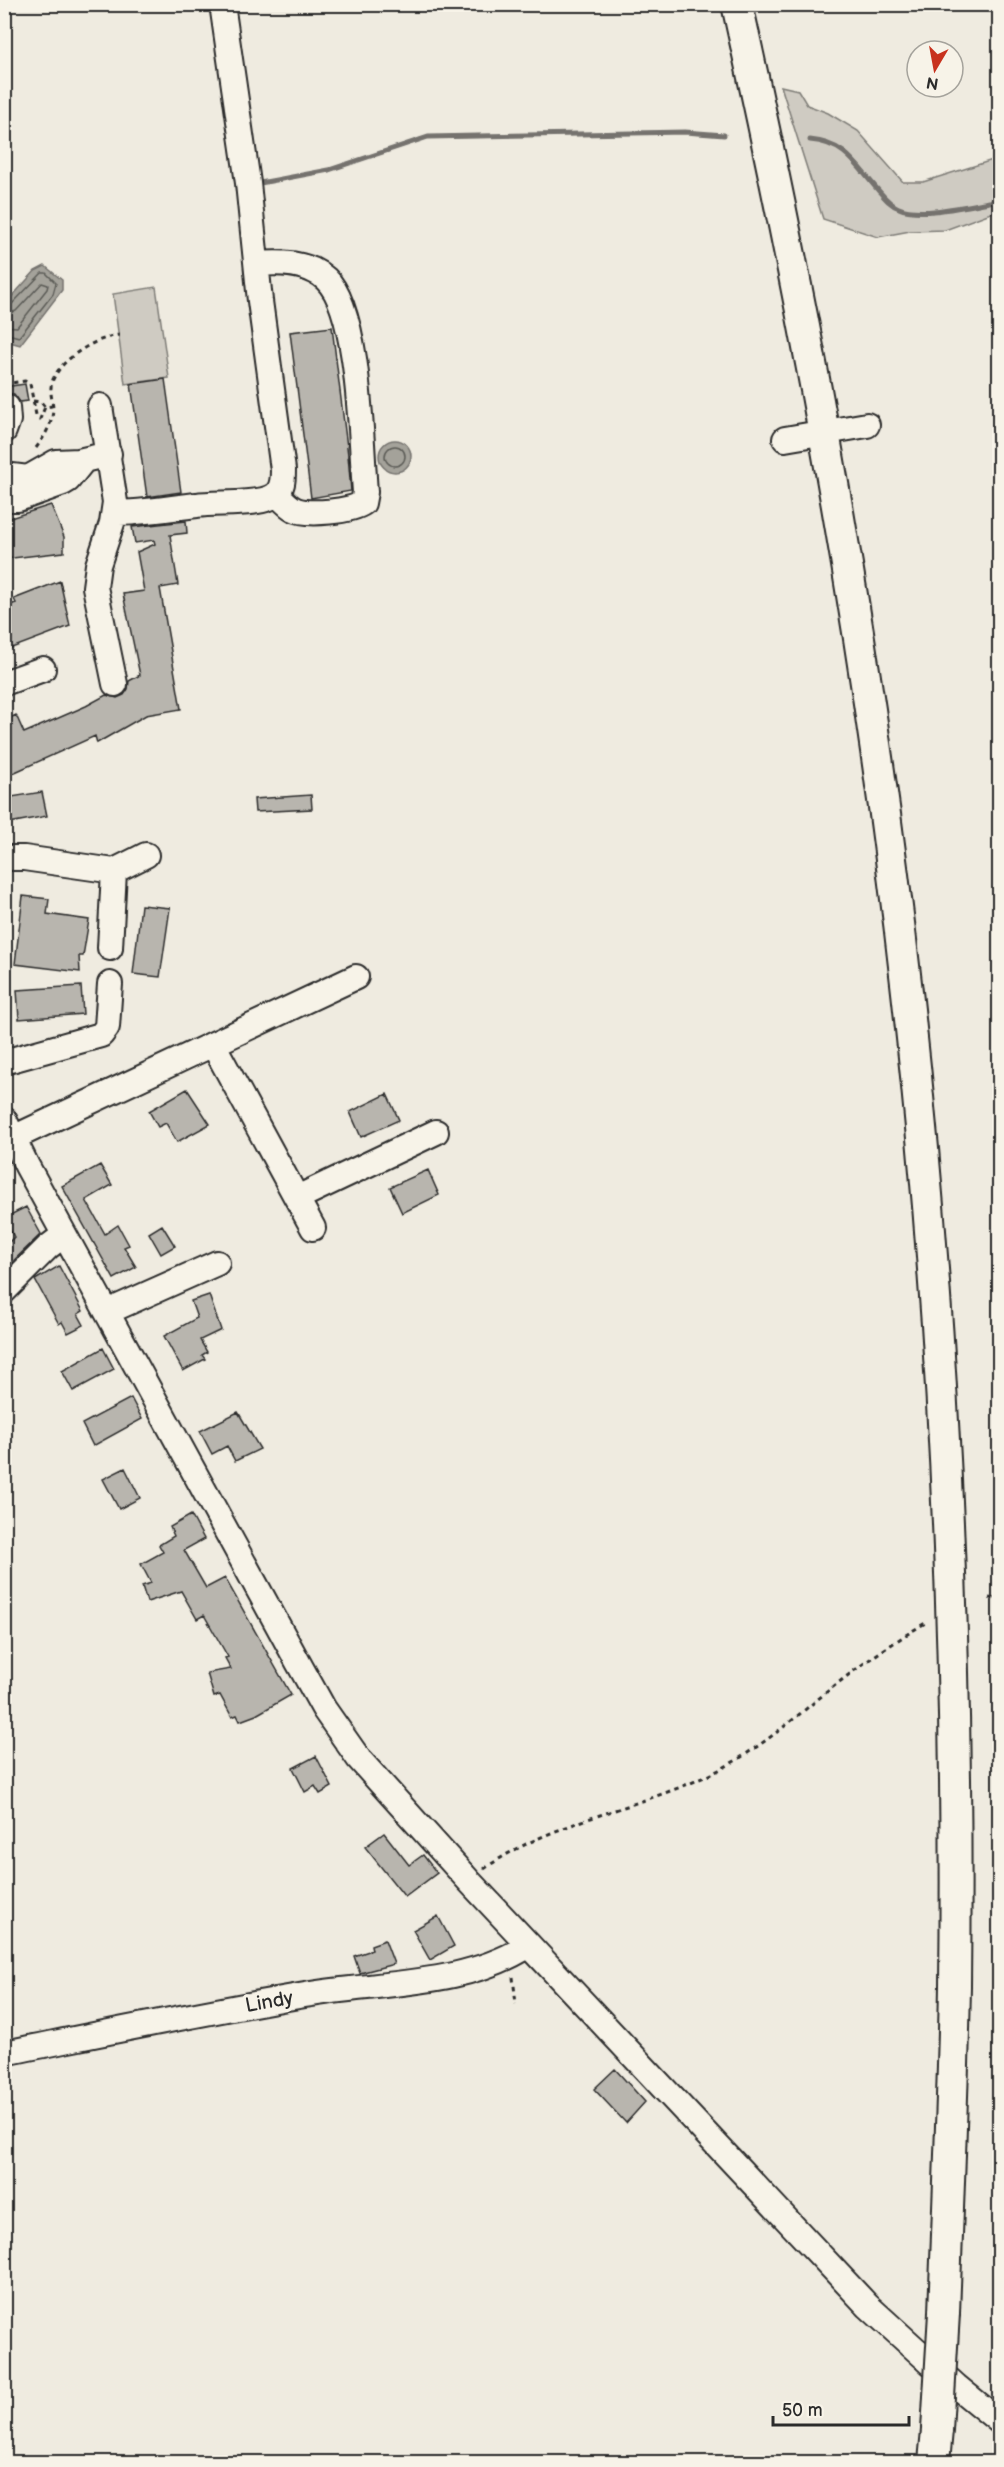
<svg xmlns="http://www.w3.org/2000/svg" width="1004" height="2467" viewBox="0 0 1004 2467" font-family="'Balsamiq Sans',sans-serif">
<rect width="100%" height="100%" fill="#efebe0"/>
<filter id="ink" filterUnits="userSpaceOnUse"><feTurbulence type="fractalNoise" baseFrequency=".0167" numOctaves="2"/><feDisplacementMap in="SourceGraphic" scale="12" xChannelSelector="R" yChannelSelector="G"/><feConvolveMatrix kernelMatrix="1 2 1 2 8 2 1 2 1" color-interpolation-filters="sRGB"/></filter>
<g filter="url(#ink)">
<path fill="#cfcbc2" stroke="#7d7b76" stroke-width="1.5" d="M 781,86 L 798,90 L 807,105 L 828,113 L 858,131 L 903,182 L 923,182 L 999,158 L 999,210 L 945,230 L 910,231 L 878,237 L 823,219 Z
M 156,287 L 169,378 L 125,384 L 113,294 Z"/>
<path fill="#a4a29a" stroke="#74726e" stroke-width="1.5" d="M 45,266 L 62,280 L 62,290 L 20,345 L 10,342 L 5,337 L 5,304 L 35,271 Z
M379 456a16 16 0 1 1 32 0a16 16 0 1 1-32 0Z"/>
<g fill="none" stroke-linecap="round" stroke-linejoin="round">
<path stroke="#5b5b57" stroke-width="1.5" d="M 4,307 L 11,305 L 42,273 L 46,273 L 56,283 L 53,294 L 19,337 L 4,333
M 4,315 L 16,311 L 42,283 L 48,285 L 47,289 L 17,327 L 4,326
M385 456a10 10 0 1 1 20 0a10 10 0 1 1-20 0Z"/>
<path stroke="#74726e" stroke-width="5" d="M 810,140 C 846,143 856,165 878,190 C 884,197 890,205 899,208 C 921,218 975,204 1000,200
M 255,184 L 329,170 L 428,137 L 685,132 L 724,135"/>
</g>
<path fill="#b8b5ae" stroke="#2b2b2b" stroke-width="1.5" d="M 332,327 L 348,455 L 351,491 L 311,498 L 290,332 Z
M 165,379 L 181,492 L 147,497 L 131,384 Z
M 25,384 L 28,401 L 20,402 L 14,394 L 4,393 L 4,387 Z
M 51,505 L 64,537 L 64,552 L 4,559 L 4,520 Z
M 186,521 L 187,533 L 170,535 L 178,585 L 160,588 L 181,709 L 146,715 L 97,743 L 95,736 L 4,777 L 4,721 L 16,715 L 24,733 L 86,706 L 106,695 L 117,698 L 124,695 L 128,689 L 129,681 L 140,675 L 123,594 L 144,591 L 137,552 L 155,544 L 154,540 L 135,543 L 132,527 Z
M 60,581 L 70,626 L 4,651 L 4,607 L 16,603 L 14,599 Z
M 42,792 L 47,816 L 9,823 L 5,798 Z
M 311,795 L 312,809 L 255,812 L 254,799 Z
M 23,896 L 49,899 L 47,914 L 89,920 L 83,956 L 79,956 L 80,972 L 15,964 Z
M 141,905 L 170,908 L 160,977 L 133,974 Z
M 81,986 L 83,1014 L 19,1019 L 17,990 Z
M 187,1089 L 210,1124 L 177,1142 L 166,1123 L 158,1127 L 149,1111 Z
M 387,1094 L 399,1120 L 361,1137 L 350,1112 Z
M 100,1165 L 112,1185 L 86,1200 L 105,1234 L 118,1225 L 129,1245 L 124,1247 L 136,1267 L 114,1279 L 62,1186 Z
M 428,1170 L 439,1195 L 402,1213 L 390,1187 Z
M 26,1207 L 41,1234 L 4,1270 L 4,1247 L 14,1237 L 4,1218 Z
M 162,1225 L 175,1246 L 161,1254 L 149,1233 Z
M 59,1266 L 83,1311 L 78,1314 L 84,1325 L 68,1333 L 62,1322 L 59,1324 L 35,1280 Z
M 209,1295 L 221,1330 L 200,1340 L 207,1352 L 202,1355 L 205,1359 L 183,1371 L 164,1336 L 197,1318 L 191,1301 Z
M 103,1348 L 114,1369 L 73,1391 L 62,1371 Z
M 131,1398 L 142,1419 L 93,1446 L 82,1424 Z
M 238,1412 L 260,1449 L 235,1461 L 227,1446 L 212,1454 L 200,1431 Z
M 125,1468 L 140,1498 L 119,1509 L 103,1479 Z
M 191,1515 L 204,1539 L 184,1550 L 206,1588 L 225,1578 L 291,1695 L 256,1715 L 240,1721 L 237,1715 L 232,1717 L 220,1695 L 214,1697 L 207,1673 L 231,1669 L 225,1658 L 228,1657 L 204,1615 L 197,1619 L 181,1591 L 147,1602 L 142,1586 L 151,1583 L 141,1564 L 163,1552 L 159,1545 L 174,1536 L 170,1527 Z
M 316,1756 L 332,1787 L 320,1794 L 315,1786 L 305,1792 L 293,1768 Z
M 384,1833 L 409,1865 L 423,1855 L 437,1873 L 405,1897 L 365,1847 Z
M 438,1916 L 454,1946 L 430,1960 L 413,1930 Z
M 385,1940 L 394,1964 L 360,1973 L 354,1956 L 372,1950 L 371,1945 Z
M 615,2069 L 645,2102 L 626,2123 L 594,2089 Z"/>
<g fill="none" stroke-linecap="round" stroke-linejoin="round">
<defs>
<path id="minor" d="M 257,264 C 280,262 308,262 326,279 C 360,311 361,444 365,492 L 363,503 C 352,511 307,516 294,509 C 288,506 282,499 277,494
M 100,406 L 115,502 L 112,523 L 98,565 L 95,587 L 115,684
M 4,431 L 8,420 L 7,407
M 785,439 L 867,425
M 4,475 L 28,478 L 56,462 L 79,461 L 109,454
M 4,499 L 18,499 L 63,483 L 68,480 L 84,460
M 114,513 C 142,513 169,508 197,505 C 216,502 261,506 275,495 C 283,489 283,479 283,470 L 260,301 L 248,183 L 222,4
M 4,683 L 43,669
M 4,858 L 24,858 L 114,871 L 146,855
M 110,948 L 114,871
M 213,1044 L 313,1228
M 4,1062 L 101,1035 L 107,1027 L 110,984
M 4,1119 L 27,1166 L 299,1664 L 324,1709 L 359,1759 L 469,1881 L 868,2306 L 956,2386 L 1000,2422
M 13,1138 L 356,977
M 297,1198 L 436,1132
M 4,1291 L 48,1247 L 64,1235
M 107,1312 L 217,1263
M 4,2053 C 104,2033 204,2012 305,1995 C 378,1982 465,1987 529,1945"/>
<path id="major" d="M 737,4 C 809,328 869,653 906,983 C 944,1316 959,1651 955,1986 C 953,2095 948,2204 944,2313
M 934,2462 L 937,2430"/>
</defs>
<use href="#minor" stroke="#2b2b2b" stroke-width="28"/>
<use href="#major" stroke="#2b2b2b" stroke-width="34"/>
<path stroke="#2b2b2b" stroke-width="3" stroke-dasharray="4.5 4.5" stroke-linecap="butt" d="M 4,384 L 25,381 L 30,384 L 36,415 L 40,419 L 45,407 L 52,406
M 33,401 L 41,402 L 45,407
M 36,448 C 44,437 52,425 53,410 C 53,401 49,392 52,382 C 60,359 95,338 119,335
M 4,879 L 8,912 L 4,938
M 989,1598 L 1000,1600
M 484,1869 C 552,1820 644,1808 719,1770 C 757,1750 790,1722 823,1695 C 856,1668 890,1644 927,1622
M 513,1977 L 516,2004"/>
<use href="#minor" stroke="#f7f3e8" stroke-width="24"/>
<use href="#major" stroke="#f7f3e8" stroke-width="30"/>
<defs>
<path id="major-bridge" d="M 937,2430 L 944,2313"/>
</defs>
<use href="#major-bridge" stroke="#2b2b2b" stroke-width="34" stroke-linecap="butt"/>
<use href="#major-bridge" stroke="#f7f3e8" stroke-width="30"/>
</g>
</g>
<g text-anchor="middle" stroke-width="6" stroke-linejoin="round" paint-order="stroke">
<g font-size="20" fill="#2b2b2b" stroke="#f7f3e8">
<text transform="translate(269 2001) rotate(-10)" y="7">Lindy</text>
</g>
</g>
<rect width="1004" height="2467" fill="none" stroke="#f7f3e8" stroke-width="24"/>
<rect x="12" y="12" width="980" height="2443" fill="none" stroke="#2b2b2b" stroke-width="2" filter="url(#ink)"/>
<g transform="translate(935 69) rotate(190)"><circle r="28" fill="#f7f3e8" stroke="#a5a39c" stroke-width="1.5"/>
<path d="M0-4.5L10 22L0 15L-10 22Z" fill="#c8321e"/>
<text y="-9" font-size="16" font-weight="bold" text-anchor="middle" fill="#2b2b2b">N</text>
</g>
<path d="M773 2416v9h136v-9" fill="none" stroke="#2b2b2b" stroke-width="3"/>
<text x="782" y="2416" font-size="18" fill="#2b2b2b" stroke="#f7f3e8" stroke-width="4.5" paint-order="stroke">50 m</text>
</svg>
